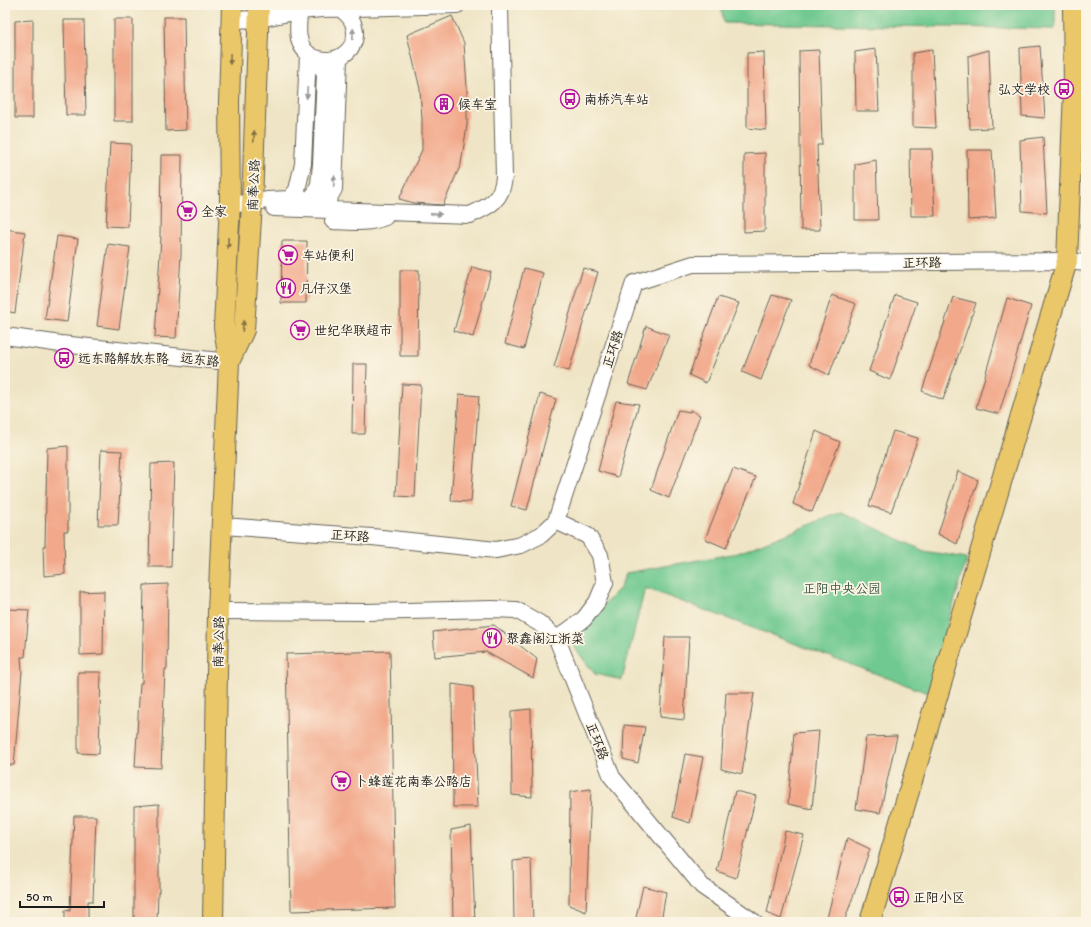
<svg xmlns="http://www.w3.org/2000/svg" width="1091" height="927" viewBox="0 0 1091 927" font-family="Itim,'LXGW WenKai TC',sans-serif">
<rect width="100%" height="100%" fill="#fcf5e5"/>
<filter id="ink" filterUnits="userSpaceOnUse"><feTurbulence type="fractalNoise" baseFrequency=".025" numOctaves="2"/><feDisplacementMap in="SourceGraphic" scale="8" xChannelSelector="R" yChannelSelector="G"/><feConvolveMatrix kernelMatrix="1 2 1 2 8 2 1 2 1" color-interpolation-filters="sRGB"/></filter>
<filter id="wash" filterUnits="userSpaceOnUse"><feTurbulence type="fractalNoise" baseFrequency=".012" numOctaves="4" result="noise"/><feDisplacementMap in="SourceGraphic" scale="16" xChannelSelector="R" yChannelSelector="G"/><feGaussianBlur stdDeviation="0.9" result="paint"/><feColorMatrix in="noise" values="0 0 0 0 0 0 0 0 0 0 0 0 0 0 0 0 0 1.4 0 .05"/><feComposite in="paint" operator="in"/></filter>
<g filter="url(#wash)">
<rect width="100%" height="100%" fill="#efe5c6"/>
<path fill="#70c990" stroke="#467256" d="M 721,5 L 1055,5 L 1055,29 L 724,23 Z
M 842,512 L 924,551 L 967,558 L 928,693 L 645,588 L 622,680 L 595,674 L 569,641 L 620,588 L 626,573 L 738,553 Z"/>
<g id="blocks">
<path fill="#f2a98b" d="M 452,16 L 464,43 L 467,87 L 467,125 L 461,164 L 443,205 L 414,203 L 399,199 L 422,150 L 422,119 L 420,89 L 407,35 Z
M 164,17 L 184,17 L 186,130 L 166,131 Z
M 114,19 L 133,19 L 133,121 L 114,121 Z
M 33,20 L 33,118 L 15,118 L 15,21 Z
M 64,20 L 84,20 L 86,115 L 66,115 Z
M 1040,46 L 1045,118 L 1022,116 L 1020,48 Z
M 876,49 L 879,111 L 856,111 L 855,52 Z
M 819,50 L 822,145 L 817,145 L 820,230 L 801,230 L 799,51 Z
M 932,50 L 936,128 L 913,127 L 913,53 Z
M 989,50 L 992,128 L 970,129 L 968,56 Z
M 764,52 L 766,130 L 747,128 L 747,53 Z
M 1043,137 L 1047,213 L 1022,211 L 1020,140 Z
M 110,143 L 131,144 L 128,227 L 106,226 Z
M 910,149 L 932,149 L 935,216 L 911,216 Z
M 967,150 L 992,150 L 996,218 L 968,220 Z
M 765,153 L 765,231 L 744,232 L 744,154 Z
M 161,155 L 182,155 L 181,254 L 176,338 L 155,337 L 161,237 L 160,237 Z
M 876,160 L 878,220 L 855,220 L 855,164 Z
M 5,229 L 25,232 L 15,313 L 5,311 Z
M 57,236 L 78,239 L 67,322 L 45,319 Z
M 282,241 L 307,241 L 306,303 L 281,303 Z
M 108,244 L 130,247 L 119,329 L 97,326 Z
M 472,267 L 491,272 L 473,337 L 454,331 Z
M 524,268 L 543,273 L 524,349 L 505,344 Z
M 583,268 L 598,272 L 569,371 L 554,367 Z
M 400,270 L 419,270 L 418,356 L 400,356 Z
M 772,295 L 791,300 L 761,380 L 742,372 Z
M 832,295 L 856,304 L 829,375 L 809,365 Z
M 895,295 L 917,302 L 890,380 L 869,371 Z
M 718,297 L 739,303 L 706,383 L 689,375 Z
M 953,297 L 976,303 L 943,400 L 922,391 Z
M 1007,298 L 1031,306 L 999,414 L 976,408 Z
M 646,326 L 669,335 L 647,390 L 628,384 Z
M 353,364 L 367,364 L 365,434 L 352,434 Z
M 402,384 L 421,385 L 415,497 L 396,496 Z
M 459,394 L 479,396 L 471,502 L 451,501 Z
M 540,394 L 556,399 L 527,510 L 511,506 Z
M 616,401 L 639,404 L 618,477 L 598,471 Z
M 678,410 L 690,412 L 690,410 L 700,415 L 669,498 L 651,490 Z
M 816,431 L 840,442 L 812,512 L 793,504 Z
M 893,431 L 918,438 L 891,512 L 869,506 Z
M 68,446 L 68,531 L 64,531 L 65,574 L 44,576 L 43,546 L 45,546 L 47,448 Z
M 101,450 L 122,451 L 118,525 L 98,525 Z
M 174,463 L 171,567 L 149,567 L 151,464 Z
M 733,469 L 756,477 L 726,548 L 705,539 Z
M 958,471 L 978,480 L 957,544 L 938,534 Z
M 168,584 L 167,669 L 165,669 L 161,768 L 135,767 L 140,683 L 142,683 L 144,585 Z
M 104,591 L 103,654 L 80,655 L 80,592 Z
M 7,609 L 29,610 L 25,657 L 21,657 L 22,671 L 14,765 L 5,765 L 5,637 Z
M 494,625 L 537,659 L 533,678 L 486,652 L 435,657 L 433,632 Z
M 665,637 L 689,637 L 684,720 L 660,717 Z
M 390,651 L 395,908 L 291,911 L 286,654 Z
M 78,672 L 101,672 L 99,754 L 78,753 Z
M 452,684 L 473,687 L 478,807 L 453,807 Z
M 726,693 L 754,693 L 742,774 L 721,769 Z
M 531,709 L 532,797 L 512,795 L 511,711 Z
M 624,725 L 645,727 L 638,763 L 623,759 Z
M 819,731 L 812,809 L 788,804 L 794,733 Z
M 897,736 L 880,813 L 856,809 L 866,737 Z
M 685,754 L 703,757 L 690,823 L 673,817 Z
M 591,789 L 586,912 L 569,905 L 570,792 Z
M 735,791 L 756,796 L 736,878 L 717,871 Z
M 159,804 L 159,892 L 158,892 L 157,922 L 134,922 L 134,806 Z
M 74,816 L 96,816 L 93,901 L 88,901 L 88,922 L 65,922 L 65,910 L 70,911 Z
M 471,826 L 475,922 L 453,922 L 451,830 Z
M 785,831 L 804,835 L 781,919 L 767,913 Z
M 847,838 L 870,849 L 844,922 L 826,922 Z
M 531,859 L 533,922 L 514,922 L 513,861 Z
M 643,886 L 666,892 L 661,922 L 635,922 Z"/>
</g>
</g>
<g filter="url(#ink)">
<use href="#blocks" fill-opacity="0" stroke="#666258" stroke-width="1"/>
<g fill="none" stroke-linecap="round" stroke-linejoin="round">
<defs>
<path id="minor" d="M 299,11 C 299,20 297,30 299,38 C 300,45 305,52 311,56 C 334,69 363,49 353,23 C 351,17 346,13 341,9
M 231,20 L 259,19 L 299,11 L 322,9 L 457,5
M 290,199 L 297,190 L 303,164 L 308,54
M 309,200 L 315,194 L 319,184 L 321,164 L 325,73 L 316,59
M 230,204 L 252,203 L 267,200 L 290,199 L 323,200 L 329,198 L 334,189 L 339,58
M 274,208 L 470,215 C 490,206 502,200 504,177 L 500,7
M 333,221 C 352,222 368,224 385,217
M 5,336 L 61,344 L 229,362
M 556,521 L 588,536 L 600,555 L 605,583 L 597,602 L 584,619 L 557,639
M 223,526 L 372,537 L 496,550 L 521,545 L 541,535 L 556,521 L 634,283 L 693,264 L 1067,261 L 1086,263
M 218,611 L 366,612 L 492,609 L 516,610 L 539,623 L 557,639 L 612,777 L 702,886 L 754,922"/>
<path id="major" d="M 229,362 L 244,330 L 252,203 L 259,5
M 213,922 L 218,611 L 229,362 L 224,327 L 230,204 L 229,102 L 232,5
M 870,922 L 1067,261 L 1074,90 L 1073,5"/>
</defs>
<use href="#minor" stroke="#666258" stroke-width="18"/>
<use href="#major" stroke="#666258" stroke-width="22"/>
<use href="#minor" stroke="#fff" stroke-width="16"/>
<use href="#major" stroke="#eac769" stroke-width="20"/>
</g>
<defs><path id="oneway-solid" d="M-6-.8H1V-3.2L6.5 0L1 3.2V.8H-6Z"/></defs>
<g fill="#999">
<use href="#oneway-solid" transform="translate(353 34) rotate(-88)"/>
<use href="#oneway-solid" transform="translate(307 93) rotate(93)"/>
<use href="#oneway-solid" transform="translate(334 181) rotate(-87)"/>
<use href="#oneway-solid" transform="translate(436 214) rotate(2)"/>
</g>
<g fill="#837242">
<use href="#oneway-solid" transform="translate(230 59) rotate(91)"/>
<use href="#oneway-solid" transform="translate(254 136) rotate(-88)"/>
<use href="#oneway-solid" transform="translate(228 243) rotate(92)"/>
<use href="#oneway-solid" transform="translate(243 326) rotate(-82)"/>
</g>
</g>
<defs>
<symbol id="bus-ring" viewBox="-11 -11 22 22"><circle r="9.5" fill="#fcf5e5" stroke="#b5179e" stroke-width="1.5"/><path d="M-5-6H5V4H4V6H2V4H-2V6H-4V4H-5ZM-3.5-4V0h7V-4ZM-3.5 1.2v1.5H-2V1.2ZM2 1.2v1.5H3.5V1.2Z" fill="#b5179e"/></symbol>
<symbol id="building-ring" viewBox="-11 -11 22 22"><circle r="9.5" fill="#fcf5e5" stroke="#b5179e" stroke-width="1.5"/><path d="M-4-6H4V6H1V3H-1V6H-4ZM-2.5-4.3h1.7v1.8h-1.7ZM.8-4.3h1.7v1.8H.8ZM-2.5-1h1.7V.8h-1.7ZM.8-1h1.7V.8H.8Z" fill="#b5179e"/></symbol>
<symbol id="supermarket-ring" viewBox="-11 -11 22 22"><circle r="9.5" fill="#fcf5e5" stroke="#b5179e" stroke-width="1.5"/><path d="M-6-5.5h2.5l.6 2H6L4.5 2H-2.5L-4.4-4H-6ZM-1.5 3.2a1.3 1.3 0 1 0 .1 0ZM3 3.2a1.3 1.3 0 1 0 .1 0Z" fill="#b5179e"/></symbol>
<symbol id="restaurant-ring" viewBox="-11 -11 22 22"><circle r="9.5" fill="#fcf5e5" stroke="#b5179e" stroke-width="1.5"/><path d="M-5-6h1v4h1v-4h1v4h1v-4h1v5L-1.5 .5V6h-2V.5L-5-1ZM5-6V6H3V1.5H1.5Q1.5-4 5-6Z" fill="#b5179e"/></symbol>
</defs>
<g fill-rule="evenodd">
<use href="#bus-ring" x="1053" y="78" width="22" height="22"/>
<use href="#bus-ring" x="559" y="88" width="22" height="22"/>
<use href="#building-ring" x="433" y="93" width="22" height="22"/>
<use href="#supermarket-ring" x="176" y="200" width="22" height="22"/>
<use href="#supermarket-ring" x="277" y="244" width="22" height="22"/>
<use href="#restaurant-ring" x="275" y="277" width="22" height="22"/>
<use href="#supermarket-ring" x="289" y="319" width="22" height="22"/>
<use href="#bus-ring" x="53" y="347" width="22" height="22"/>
<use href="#restaurant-ring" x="481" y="627" width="22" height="22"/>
<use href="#supermarket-ring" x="330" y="770" width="22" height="22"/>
<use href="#bus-ring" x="888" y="886" width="22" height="22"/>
</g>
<g text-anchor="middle" stroke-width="3.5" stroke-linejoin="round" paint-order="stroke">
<g font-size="13" fill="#1c1c1c" stroke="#fcf5e5" text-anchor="start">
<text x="1050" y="94" text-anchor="end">弘文学校</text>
<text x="584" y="104">南桥汽车站</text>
<text x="458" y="109">候车室</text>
<text x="201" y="216">全家</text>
<text x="302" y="260">车站便利</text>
<text x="300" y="293">凡仔汉堡</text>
<text x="314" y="335">世纪华联超市</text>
<text x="78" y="363">远东路解放东路</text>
<text x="506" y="643">聚鑫阁江浙菜</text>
<text x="355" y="786">卜蜂莲花南奉公路店</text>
<text x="913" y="902">正阳小区</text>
</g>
<g font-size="13" fill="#1c1c1c" stroke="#fcf5e5">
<text transform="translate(253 185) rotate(-88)" y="5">南奉公路</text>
<text transform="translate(922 262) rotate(-1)" y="5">正环路</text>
<text transform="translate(612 349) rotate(-72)" y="5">正环路</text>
<text transform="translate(200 359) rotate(6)" y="5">远东路</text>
<text transform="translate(350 535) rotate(4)" y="5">正环路</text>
<text transform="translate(218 642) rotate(-89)" y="5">南奉公路</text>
<text transform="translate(598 741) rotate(69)" y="5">正环路</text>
</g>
<g font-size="13" fill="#395945" stroke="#fcf5e5">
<text x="842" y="593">正阳中央公园</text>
</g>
</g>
<rect width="1091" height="927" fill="none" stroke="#fcf5e5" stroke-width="20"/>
<path d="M20 901v6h84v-6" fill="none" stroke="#1c1c1c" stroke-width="2"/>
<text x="26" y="901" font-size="12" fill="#1c1c1c" stroke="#fcf5e5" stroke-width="3" paint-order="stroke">50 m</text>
</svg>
